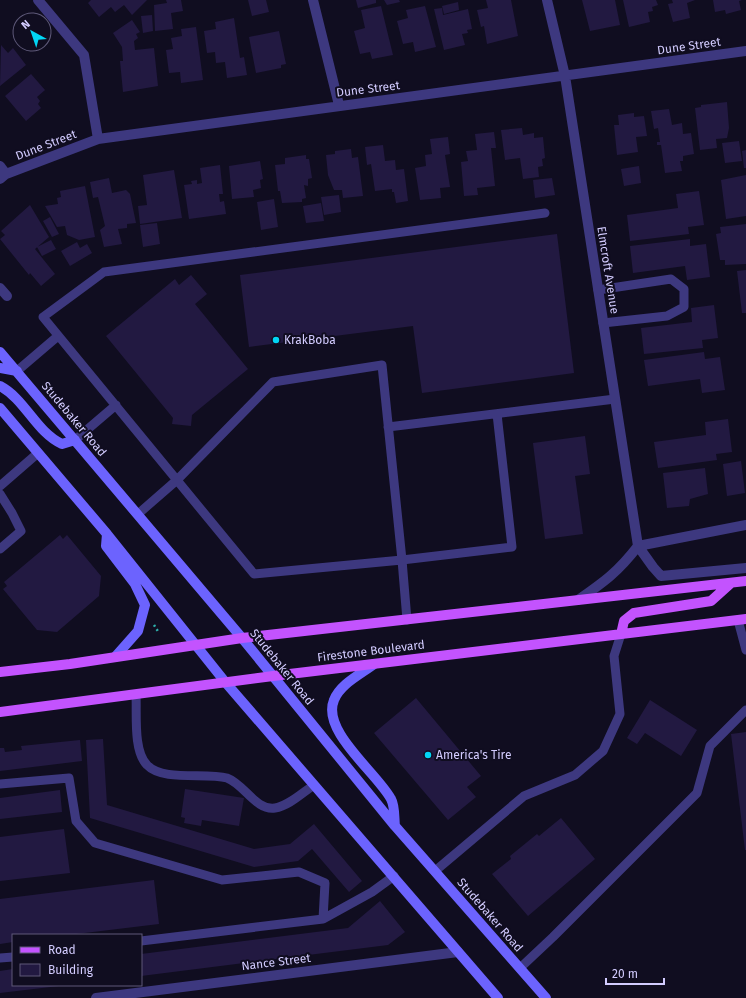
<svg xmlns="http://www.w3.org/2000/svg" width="746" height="998" viewBox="0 0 746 998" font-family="'Fira Sans',sans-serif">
<rect width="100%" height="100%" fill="#100d20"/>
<path fill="#221941" d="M 91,0 L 147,0 L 132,15 L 124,5 L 115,12 L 111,7 L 99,17 L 88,3 Z
M 166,0 L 181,0 L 183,11 L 171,13 L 173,29 L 155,31 L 154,5 L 167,3 Z
M 248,0 L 266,0 L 269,12 L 252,16 Z
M 356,0 L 376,0 L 376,3 L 358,8 Z
M 384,0 L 399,0 L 400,2 L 387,5 Z
M 486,0 L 511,0 L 518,36 L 487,44 L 484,26 L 481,27 L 477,10 L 488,8 Z
M 582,0 L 615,0 L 620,25 L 590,31 Z
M 623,0 L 656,0 L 658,5 L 652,7 L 653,11 L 648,12 L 650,22 L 629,27 Z
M 672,0 L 695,0 L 687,3 L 690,18 L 673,22 L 668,4 L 673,3 Z
M 713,0 L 742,0 L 739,1 L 741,10 L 726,14 L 725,10 L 715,12 Z
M 458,2 L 459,10 L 444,14 L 442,6 Z
M 381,6 L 393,55 L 372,59 L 370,52 L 360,54 L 354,31 L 365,28 L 361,10 Z
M 425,6 L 436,47 L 415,52 L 413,42 L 403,44 L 397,21 L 408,18 L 406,10 Z
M 442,8 L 443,15 L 468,9 L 472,29 L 467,30 L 468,33 L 462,34 L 465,45 L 444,50 L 434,9 Z
M 152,15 L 153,31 L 143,33 L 141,16 Z
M 234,18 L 240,58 L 244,57 L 247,75 L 227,78 L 225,62 L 216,63 L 215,52 L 207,53 L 204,31 L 216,29 L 215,22 Z
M 132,20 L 140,32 L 136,34 L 138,38 L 134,41 L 135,50 L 154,48 L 158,86 L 123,92 L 120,61 L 123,61 L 122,47 L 113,33 Z
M 196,27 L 203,80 L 181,83 L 180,72 L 169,73 L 166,50 L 173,49 L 171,38 L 182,36 L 181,29 Z
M 279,31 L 286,64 L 281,65 L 281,68 L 256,73 L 249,37 Z
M 1,45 L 8,53 L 13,48 L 26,65 L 0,86 Z
M 31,74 L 45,90 L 37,97 L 40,101 L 38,104 L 41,108 L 26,121 L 5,96 Z
M 727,102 L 729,128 L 727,138 L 716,139 L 717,148 L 700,150 L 695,108 L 701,107 L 701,105 Z
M 669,109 L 672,125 L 682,123 L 683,134 L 691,133 L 694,154 L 683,156 L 683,161 L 680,161 L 682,171 L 665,173 L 661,145 L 657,145 L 657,142 L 660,142 L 658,128 L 654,129 L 651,111 Z
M 634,113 L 634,117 L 644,116 L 647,136 L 636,137 L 638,152 L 617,155 L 614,125 L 619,125 L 618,115 Z
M 522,128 L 523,135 L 534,133 L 534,138 L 543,137 L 545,158 L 542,159 L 543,166 L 538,167 L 539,177 L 523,179 L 520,158 L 505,160 L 501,130 Z
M 494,132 L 496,148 L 491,148 L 495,186 L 477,188 L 478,195 L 464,196 L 461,162 L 468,161 L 466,151 L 477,150 L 475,134 Z
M 448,137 L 450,154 L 445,155 L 450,187 L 440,188 L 441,198 L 420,200 L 415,168 L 426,166 L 425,155 L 432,154 L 430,139 Z
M 739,141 L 742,161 L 725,163 L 722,143 Z
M 383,145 L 385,161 L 395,160 L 396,170 L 404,169 L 408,201 L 396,203 L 394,192 L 392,192 L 392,189 L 375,191 L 371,164 L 367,165 L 365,147 Z
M 351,149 L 352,158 L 358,157 L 363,196 L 343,198 L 342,190 L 334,190 L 328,175 L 326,155 L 335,154 L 335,151 Z
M 746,150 L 746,168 L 744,168 L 742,151 Z
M 306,155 L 306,159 L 309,159 L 312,178 L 308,179 L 308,186 L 304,185 L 306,198 L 302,199 L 302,202 L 282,203 L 280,191 L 278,191 L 275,165 L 285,164 L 285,158 Z
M 260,161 L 263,179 L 260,180 L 261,188 L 253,190 L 254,197 L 232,199 L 229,166 Z
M 220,165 L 223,194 L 219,194 L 220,202 L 224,201 L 226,214 L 189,219 L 184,185 L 192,184 L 191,181 L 197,180 L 197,184 L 202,183 L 200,168 Z
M 639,166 L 641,183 L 624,186 L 621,169 Z
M 174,170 L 182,218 L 140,224 L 138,206 L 147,205 L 143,175 Z
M 746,175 L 746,216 L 726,219 L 721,180 Z
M 109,178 L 112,193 L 126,190 L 130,194 L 136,223 L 127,224 L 127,228 L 118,229 L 122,244 L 104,247 L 100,230 L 105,226 L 98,197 L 93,198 L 90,182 Z
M 552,178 L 555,195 L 535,198 L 533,180 Z
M 85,186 L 95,237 L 79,240 L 67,235 L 65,226 L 57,227 L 45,206 L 58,204 L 57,198 L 61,197 L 60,191 Z
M 699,191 L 704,225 L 688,227 L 689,234 L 630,241 L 627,215 L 678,208 L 676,194 Z
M 339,195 L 341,212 L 324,215 L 321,197 Z
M 274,199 L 278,227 L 261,230 L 257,202 Z
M 321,203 L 324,221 L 306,223 L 303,206 Z
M 30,205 L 49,237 L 35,249 L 55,274 L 41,286 L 30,273 L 29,275 L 0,239 L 5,235 L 1,231 Z
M 50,217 L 59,234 L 52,237 L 43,221 Z
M 157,223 L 160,244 L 143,247 L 140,225 Z
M 746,224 L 746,264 L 725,265 L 725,260 L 720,260 L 716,234 L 721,233 L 720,227 Z
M 557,234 L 574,373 L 422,393 L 413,326 L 249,347 L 240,275 Z
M 690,239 L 690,246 L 706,244 L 710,277 L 687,280 L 685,266 L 633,273 L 630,246 Z
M 51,240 L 56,249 L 42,256 L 37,247 Z
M 77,242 L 80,248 L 87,244 L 92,253 L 70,266 L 61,251 Z
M 746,270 L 746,313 L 742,313 L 737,271 Z
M 191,275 L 207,294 L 195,304 L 248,369 L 192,415 L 191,426 L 172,424 L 173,418 L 106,336 L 175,279 L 179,285 Z
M 714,305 L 718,338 L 702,340 L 703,348 L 644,354 L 641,328 L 692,322 L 691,308 Z
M 704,352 L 705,359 L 720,357 L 725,390 L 702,393 L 700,379 L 648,386 L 644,360 Z
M 728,419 L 732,452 L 716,454 L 717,460 L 658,468 L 654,442 L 706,435 L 705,422 Z
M 585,436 L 590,474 L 575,476 L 583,534 L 545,539 L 533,443 Z
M 741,461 L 745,493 L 727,496 L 723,464 Z
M 705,468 L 708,494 L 690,499 L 689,506 L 667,508 L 663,473 Z
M 60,535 L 63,539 L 67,535 L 101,576 L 99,596 L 57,632 L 37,630 L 3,589 L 7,586 L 4,582 Z
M 416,698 L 481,776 L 467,787 L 476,797 L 448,820 L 374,733 Z
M 650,700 L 697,730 L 681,756 L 645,733 L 637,744 L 627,738 Z
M 746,732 L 746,850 L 745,850 L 731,734 Z
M 103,739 L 107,805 L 254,849 L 290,844 L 314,824 L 362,881 L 349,892 L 312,849 L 298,861 L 254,867 L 90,818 L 86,740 Z
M 80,740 L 82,761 L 0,771 L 0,748 L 4,748 L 5,752 L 22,750 L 21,746 Z
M 185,789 L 244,798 L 239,826 L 202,820 L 201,826 L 184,823 L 185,818 L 181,817 Z
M 60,790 L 62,812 L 0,819 L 0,798 Z
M 561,818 L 595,859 L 528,916 L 492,874 L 511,859 L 510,856 L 537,834 L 539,836 Z
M 64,829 L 70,873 L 0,881 L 0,837 Z
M 154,880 L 159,924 L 68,935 L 13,935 L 13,942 L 0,944 L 0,899 Z
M 380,901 L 405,932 L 388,945 L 141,976 L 141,954 L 348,928 Z
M 13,969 L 13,985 L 59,986 L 0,993 L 0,971 Z"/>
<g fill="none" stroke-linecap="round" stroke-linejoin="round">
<path stroke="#2eb0ac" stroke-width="2.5" stroke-dasharray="2 3" stroke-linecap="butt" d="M 154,625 L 159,633"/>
<path stroke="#3d387f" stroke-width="9" d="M 598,290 L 671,279 L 684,289 L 684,307 L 667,316 L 603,323
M 17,371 L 58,336
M 388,427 L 615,399
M 75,440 L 116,405
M 0,486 L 38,453
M 0,494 L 12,513 L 21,531 L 0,549
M 138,514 L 177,480 L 273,382 L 382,365 L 402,560 L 512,547 L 497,414
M 407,620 L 402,560 L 254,574 L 43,317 L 104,272 L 545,213
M 738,620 L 746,650
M 136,695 C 137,714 133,751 147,765 C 163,782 206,772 227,778 C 244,784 256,811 275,808 C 289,806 303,792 314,785
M 0,784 L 69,778 L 76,821 L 95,843 L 222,880 L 299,872 L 325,883 L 323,919
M 435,871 L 524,796 L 575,775 L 603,751 L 620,714 L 614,656 L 621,634
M 141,941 L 323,919 L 372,892 L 394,876
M 0,958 L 13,957
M 520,968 L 553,937 L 697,793 L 710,746 L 746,710"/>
<path stroke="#3d387f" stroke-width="10" d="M 38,0 L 84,55 L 98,139
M 313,0 L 339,105
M 547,0 L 565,76 L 638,546 L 653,567 L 661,576 L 746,568
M 0,166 L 6,174
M 0,179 L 6,174 L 98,139 L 746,51
M 0,288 L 7,296
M 638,546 L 746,525
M 578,600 C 604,582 618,572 638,546
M 96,998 L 458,952"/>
<path stroke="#6c63fe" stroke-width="10" d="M 0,352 L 242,638 L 395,826 L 546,998
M 0,368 L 17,371
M 0,386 C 25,399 36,432 62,444 L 75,440
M 0,408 L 107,534 L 226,683 L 498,998
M 107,534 L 106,546 L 135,584 L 145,605 L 138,631 L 115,657
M 374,664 C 361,674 340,684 334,700 C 321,731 377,773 391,799 C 395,806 394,818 395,826"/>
<path stroke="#c353fe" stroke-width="10" d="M 621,634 L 624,621 L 634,613 L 711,601 L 731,583
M 0,672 L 70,664 L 242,638 L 746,581
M 0,712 L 273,676 L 746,619"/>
</g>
<g fill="#02d6f5" stroke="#100d20" stroke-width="1.5">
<circle cx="276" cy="340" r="4"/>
<circle cx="428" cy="755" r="4"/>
</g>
<g text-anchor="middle" stroke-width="4" stroke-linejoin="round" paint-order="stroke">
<g font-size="12" fill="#d3ccff" stroke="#100d20">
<text transform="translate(689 46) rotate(-8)" y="4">Dune Street</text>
<text transform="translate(368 89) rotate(-7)" y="4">Dune Street</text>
<text transform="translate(46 145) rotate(-21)" y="4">Dune Street</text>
<text transform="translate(608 270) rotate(81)" y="4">Elmcroft Avenue</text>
<text transform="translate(74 419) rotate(50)" y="4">Studebaker Road</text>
<text transform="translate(371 651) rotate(-7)" y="4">Firestone Boulevard</text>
<text transform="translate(282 667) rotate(51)" y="4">Studebaker Road</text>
<text transform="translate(490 915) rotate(49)" y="4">Studebaker Road</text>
<text transform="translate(276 962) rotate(-7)" y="4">Nance Street</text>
</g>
<g font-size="12" fill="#d3ccff" stroke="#100d20" text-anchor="start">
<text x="284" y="344">KrakBoba</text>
<text x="436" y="759">America's Tire</text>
</g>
</g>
<rect x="12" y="934" width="130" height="52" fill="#100d20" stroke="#5e5979"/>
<rect x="20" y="947" width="20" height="6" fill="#c353fe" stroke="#5e5979"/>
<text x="48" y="954" font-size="12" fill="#d3ccff">Road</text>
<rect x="20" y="964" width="20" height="12" fill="#221941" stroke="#5e5979"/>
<text x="48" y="974" font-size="12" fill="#d3ccff">Building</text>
<g transform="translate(32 32) rotate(320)"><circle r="19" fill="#100d20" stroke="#5e5979"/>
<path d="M0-3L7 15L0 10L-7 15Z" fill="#02d6f5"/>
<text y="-6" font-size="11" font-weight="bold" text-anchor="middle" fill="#d3ccff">N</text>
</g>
<path d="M606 978v6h58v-6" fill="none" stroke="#d3ccff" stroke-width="2"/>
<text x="612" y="978" font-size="12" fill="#d3ccff" stroke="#100d20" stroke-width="3" paint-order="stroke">20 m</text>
</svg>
